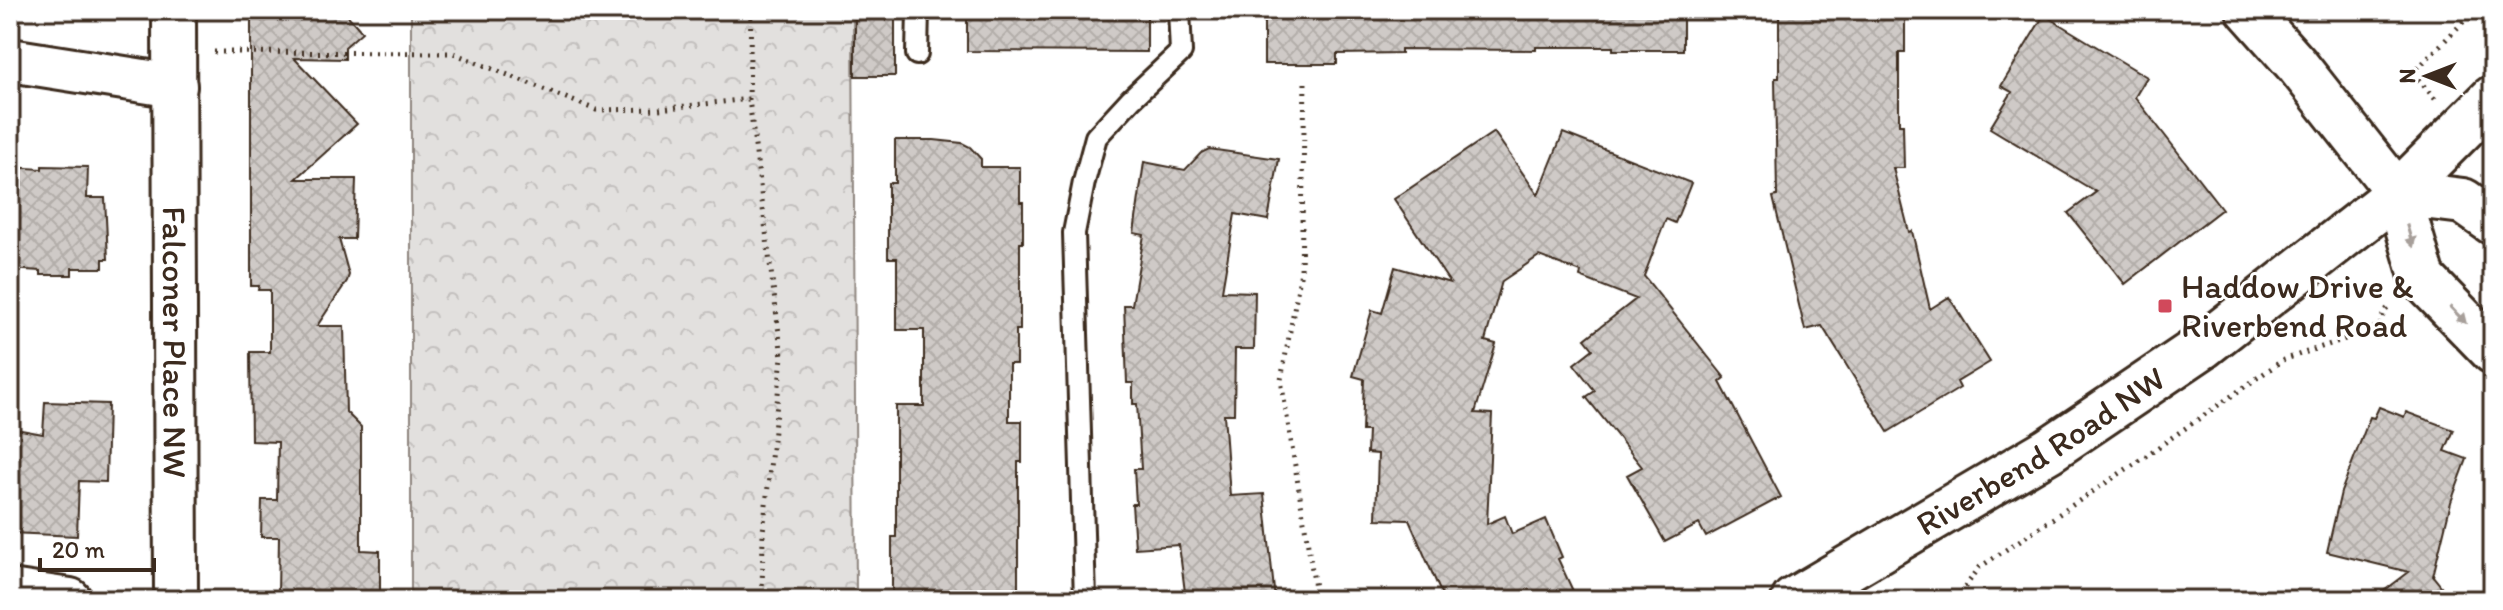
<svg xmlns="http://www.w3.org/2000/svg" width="2503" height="610" viewBox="0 0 2503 610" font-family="Itim,sans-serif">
<defs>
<pattern id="park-crowns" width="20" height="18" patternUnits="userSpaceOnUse" patternTransform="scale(2)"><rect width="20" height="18" fill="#e2e0de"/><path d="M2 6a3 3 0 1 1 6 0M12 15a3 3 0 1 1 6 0" fill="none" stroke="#c3c0be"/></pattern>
<pattern id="building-cross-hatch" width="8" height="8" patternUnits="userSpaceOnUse" patternTransform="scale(2)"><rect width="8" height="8" fill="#cfcac7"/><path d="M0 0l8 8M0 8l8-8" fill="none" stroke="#b3aeaa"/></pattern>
</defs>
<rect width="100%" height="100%" fill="#fff"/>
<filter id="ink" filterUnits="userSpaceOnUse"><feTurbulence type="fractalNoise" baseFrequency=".0125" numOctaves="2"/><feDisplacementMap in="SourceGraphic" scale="16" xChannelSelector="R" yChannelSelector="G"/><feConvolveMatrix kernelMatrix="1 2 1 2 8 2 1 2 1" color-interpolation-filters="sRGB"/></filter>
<g filter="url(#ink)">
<path fill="url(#park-crowns)" stroke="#8e857e" stroke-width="2" d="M 411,10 L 853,10 L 856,600 L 411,600 Z"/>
<path fill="url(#building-cross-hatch)" stroke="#3b2a1e" stroke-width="2" d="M 282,10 L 343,10 L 362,32 L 345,47 L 345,59 L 294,58 L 357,124 L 296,179 L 356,179 L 354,239 L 339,239 L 349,275 L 347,281 L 317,326 L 344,326 L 346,412 L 361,427 L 361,550 L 380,551 L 380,600 L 305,600 L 306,595 L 278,595 L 279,537 L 261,537 L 262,500 L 277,500 L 278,442 L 251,441 L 250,352 L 270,352 L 270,290 L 258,290 L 259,286 L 251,286 L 251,16 L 252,13 L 255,16 L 282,16 Z
M 855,10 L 895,10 L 895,76 L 855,76 Z
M 967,10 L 1147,10 L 1147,52 L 967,51 Z
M 1264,10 L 1683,10 L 1683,50 L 1613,50 L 1613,47 L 1536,47 L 1536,50 L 1401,49 L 1401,53 L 1337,54 L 1337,64 L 1264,64 Z
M 1779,10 L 1905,10 L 1905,52 L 1899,52 L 1899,124 L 1903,124 L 1904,168 L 1893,168 L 1909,232 L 1912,231 L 1930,309 L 1949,297 L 1990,362 L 1957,382 L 1960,388 L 1888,432 L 1822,326 L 1805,330 L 1773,197 L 1777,196 L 1775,78 L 1779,78 Z
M 2044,15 L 2147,77 L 2135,97 L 2222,209 L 2125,284 L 2068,213 L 2096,192 L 1990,128 L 2012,92 L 2001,86 Z
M 1494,132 L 1538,195 L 1563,133 L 1691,183 L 1675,223 L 1666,219 L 1644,276 L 1725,378 L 1720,382 L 1781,497 L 1706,537 L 1699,524 L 1665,542 L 1627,475 L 1642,467 L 1586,397 L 1595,391 L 1574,364 L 1593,349 L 1585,339 L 1636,299 L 1580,277 L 1581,272 L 1539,256 L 1502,281 L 1485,341 L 1496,344 L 1475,413 L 1492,414 L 1487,524 L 1505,516 L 1512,534 L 1546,519 L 1562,557 L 1558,559 L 1573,591 L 1553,600 L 1444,600 L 1409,520 L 1376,519 L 1378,454 L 1367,453 L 1368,431 L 1362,431 L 1364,379 L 1353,376 L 1372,310 L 1382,313 L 1395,267 L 1450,283 L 1394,199 Z
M 895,140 L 934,140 L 962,143 L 970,147 L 981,159 L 981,167 L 1020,167 L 1020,202 L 1023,202 L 1023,243 L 1020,243 L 1020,330 L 1016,330 L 1016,364 L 1009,364 L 1009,421 L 1022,421 L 1022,462 L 1018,462 L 1018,594 L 1014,594 L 1014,600 L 892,600 L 892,537 L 896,537 L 896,406 L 924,406 L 924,330 L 897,330 L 897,258 L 888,258 L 888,183 L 895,183 Z
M 1209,149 L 1279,159 L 1268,220 L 1235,214 L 1222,291 L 1255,292 L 1254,349 L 1235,349 L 1234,414 L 1224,414 L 1230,496 L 1264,494 L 1275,600 L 1186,600 L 1179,545 L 1135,548 L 1132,504 L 1136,504 L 1134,469 L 1141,469 L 1137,404 L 1133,404 L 1133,383 L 1127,383 L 1124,305 L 1132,305 L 1144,235 L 1134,233 L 1144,162 L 1185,170 L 1201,153 Z
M 42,166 L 88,167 L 87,198 L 105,198 L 108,259 L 103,259 L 103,268 L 72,268 L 72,275 L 41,275 L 41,271 L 10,269 L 10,167 L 42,169 Z
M 45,402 L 108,404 L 106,482 L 79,481 L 77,536 L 10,533 L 10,428 L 43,434 Z
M 2379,407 L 2404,417 L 2406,412 L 2454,430 L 2445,451 L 2467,459 L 2451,502 L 2433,576 L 2452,600 L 2372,600 L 2409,572 L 2327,552 L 2341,492 L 2370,417 L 2374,418 Z"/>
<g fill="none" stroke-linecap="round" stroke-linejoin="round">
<defs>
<path id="service" d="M 917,54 L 918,10
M 1085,600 L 1074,233 L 1084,182 L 1096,137 L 1131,99 L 1181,52 L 1179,10"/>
<g id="minor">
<path id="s1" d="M 174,10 L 176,600"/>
<path d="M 2248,10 L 2297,65 L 2398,193"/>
<path d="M 10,60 L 175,86"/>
<path d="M 10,591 L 70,600"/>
</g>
<path id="tertiary" d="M 2493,222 L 2463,201 L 2398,193 L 2423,279 L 2493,351"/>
<g id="secondary">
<path id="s2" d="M 1794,600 L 2049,450 L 2203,346 L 2398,193 L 2493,98"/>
</g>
</defs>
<use href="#service" stroke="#3b2a1e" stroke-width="26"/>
<use href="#minor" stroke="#3b2a1e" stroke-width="48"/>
<use href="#tertiary" stroke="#3b2a1e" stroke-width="50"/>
<use href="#secondary" stroke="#3b2a1e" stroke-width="50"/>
<path stroke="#3b2a1e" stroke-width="5" stroke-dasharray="2 6" stroke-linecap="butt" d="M 751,10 L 749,99 L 782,357 L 763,532 L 762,600
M 214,52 L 453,53 L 596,110 L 659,109 L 749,99
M 1305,83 L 1301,271 L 1281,380 L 1317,600
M 2435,99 L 2413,73 L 2475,10
M 1955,600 L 1980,567 L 2134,464 L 2283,360 L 2366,332 L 2380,325 L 2384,312 L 2391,305"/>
<use href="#service" stroke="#fff" stroke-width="20"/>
<use href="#minor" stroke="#fff" stroke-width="42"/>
<use href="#tertiary" stroke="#fff" stroke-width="44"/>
<use href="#secondary" stroke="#fff" stroke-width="44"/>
</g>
<defs><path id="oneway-solid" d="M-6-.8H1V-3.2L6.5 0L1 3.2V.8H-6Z" transform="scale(2)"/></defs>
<g fill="#a79f9a">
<use href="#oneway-solid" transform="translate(2410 236) rotate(74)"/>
<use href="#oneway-solid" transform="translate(2458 315) rotate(46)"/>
</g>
</g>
<rect fill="#d1495b" stroke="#fff" stroke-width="3" x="2157" y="298" width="16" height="16" rx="4"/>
<g text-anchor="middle" stroke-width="6" stroke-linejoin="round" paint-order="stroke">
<g font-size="34" fill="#3b2a1e" stroke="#fff" text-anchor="start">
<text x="2181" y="298">Haddow Drive &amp;<tspan x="2181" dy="39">Riverbend Road</tspan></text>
</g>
<g font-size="34" fill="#3b2a1e" stroke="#fff">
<text dy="12" stroke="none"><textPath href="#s1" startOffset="332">Falconer Place NW</textPath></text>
<text dy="12" stroke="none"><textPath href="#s2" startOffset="288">Riverbend Road NW</textPath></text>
</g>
</g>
<rect width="2503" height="610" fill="none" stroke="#fff" stroke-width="40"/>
<rect x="20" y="20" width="2463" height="570" fill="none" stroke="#3b2a1e" stroke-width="3" filter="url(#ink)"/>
<g transform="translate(2427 76) rotate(270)" stroke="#ffffff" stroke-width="6" paint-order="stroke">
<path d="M0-6L14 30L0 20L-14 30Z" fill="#3b2a1e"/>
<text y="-12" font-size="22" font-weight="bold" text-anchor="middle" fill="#3b2a1e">N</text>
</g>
<path d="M40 558v12h114v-12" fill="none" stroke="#3b2a1e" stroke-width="4"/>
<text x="52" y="558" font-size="24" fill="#3b2a1e" stroke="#ffffff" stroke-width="6" paint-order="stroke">20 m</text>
</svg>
